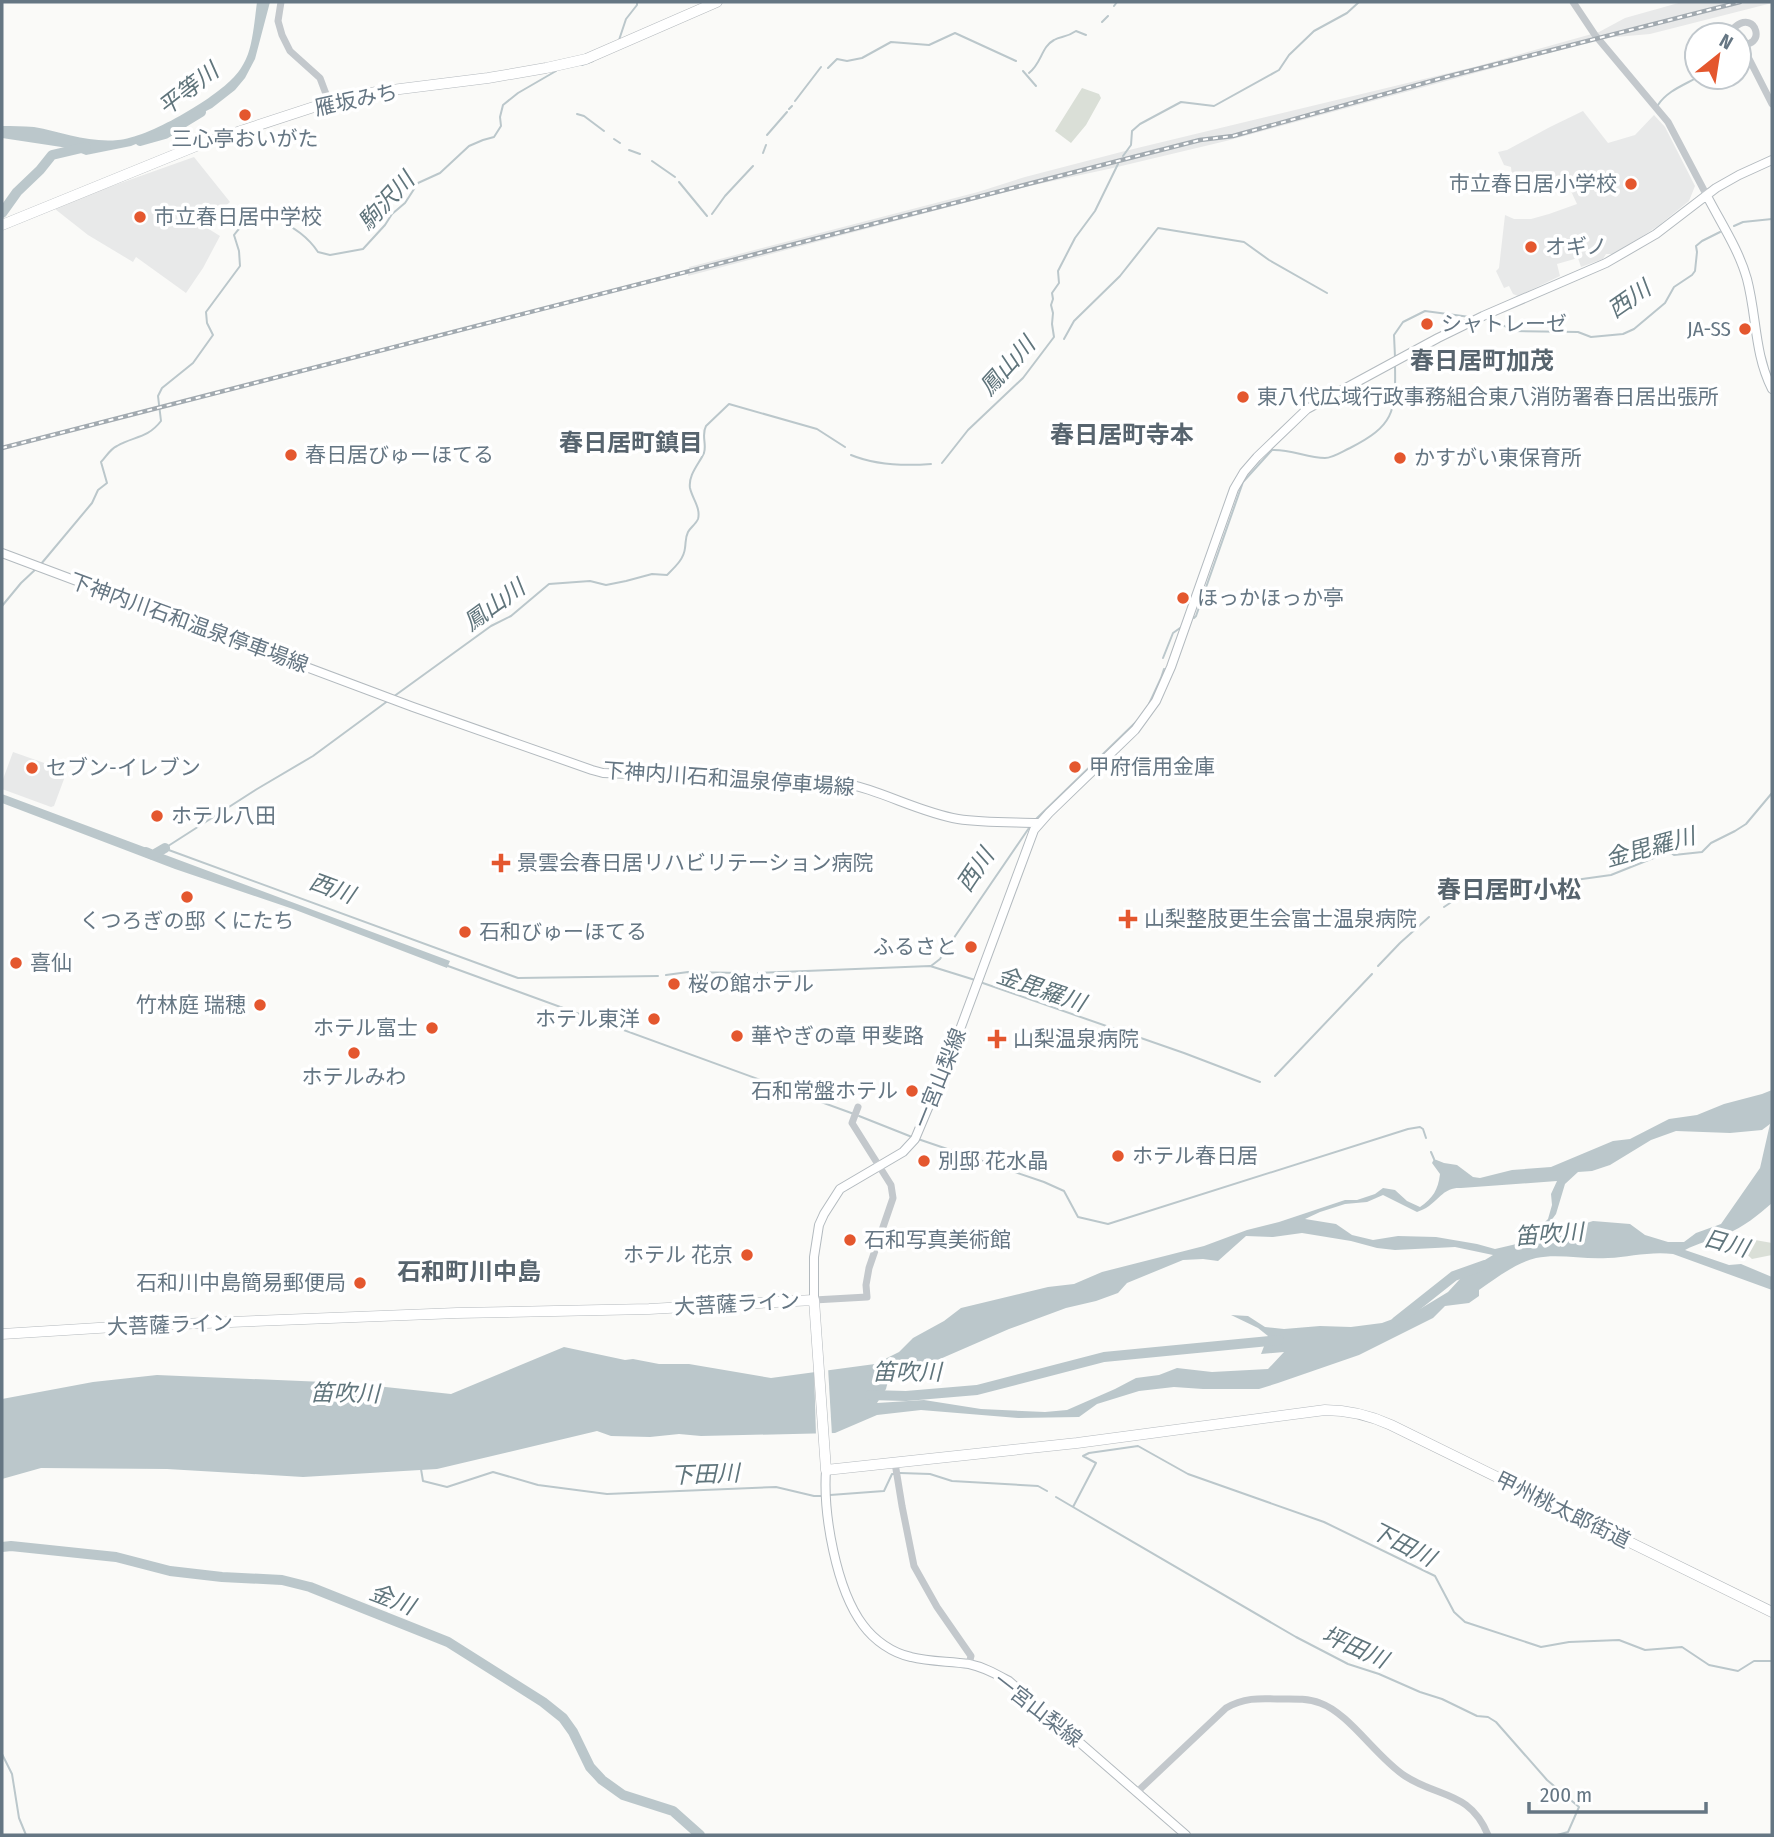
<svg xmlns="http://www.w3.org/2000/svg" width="1774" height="1837" viewBox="0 0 1774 1837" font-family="'Fira Sans Condensed','Noto Sans JP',sans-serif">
<rect width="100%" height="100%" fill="#fafaf8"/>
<path fill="#e8e9e9" d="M 1682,2 L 1772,3 L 1650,34 L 1604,38 L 1226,141 L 1113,168 L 1025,187 L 688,276 L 689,267 L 978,192 L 1025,177 L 1125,151 L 1478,66 L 1599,32 L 1625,18 Z
M 1583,111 L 1608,143 L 1635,135 L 1654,115 L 1665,127 L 1695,186 L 1689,201 L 1658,226 L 1615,254 L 1606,254 L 1603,259 L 1581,267 L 1578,258 L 1557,264 L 1560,276 L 1518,296 L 1513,294 L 1509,286 L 1504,288 L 1496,271 L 1499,268 L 1505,215 L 1514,219 L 1531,219 L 1549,214 L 1577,204 L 1564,176 L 1544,188 L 1543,182 L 1512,178 L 1511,167 L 1504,165 L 1498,152 L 1507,150 L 1550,127 Z
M 194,157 L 230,202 L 204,226 L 220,236 L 203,268 L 186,293 L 136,257 L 133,262 L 88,235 L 55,209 L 56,206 Z
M 13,752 L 67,771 L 54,806 L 51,807 L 2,789 L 2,782 Z"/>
<path fill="#dadfd7" d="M 1082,88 L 1099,94 L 1101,98 L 1086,125 L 1071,143 L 1055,131 Z
M 1744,1238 L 1772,1243 L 1772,1255 L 1752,1259 L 1739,1247 Z"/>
<path fill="#bbc7cb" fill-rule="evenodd" d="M 257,2 L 270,2 L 255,59 L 245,78 L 235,90 L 212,108 L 165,132 L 131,146 L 86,155 L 68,148 L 2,138 L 2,126 C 12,126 23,126 34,127 C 62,132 89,143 118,140 C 148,138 214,99 234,77 C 240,71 245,62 248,54 C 253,41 255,17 257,2 Z
M 2,794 L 450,961 L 447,968 L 293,909 L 175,869 L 2,803 Z
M 1772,1090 L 1772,1203 C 1758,1215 1744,1227 1726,1234 C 1712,1240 1698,1243 1685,1250 L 1729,1265 L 1741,1264 L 1772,1277 L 1772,1290 L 1673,1254 C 1651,1251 1629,1257 1608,1258 C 1584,1260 1559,1253 1536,1258 C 1516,1263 1496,1278 1479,1290 L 1479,1296 L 1469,1303 L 1445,1306 L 1433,1318 L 1359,1355 L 1278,1383 L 1259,1389 L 1203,1389 L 1174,1387 L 1139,1391 L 1097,1404 L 1079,1417 L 1018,1418 L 921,1410 L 877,1415 L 835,1433 L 701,1436 L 679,1434 L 650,1437 L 611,1436 L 597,1431 L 437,1469 L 303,1477 L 167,1469 L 41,1468 L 2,1479 L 2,1399 L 93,1382 L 157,1375 L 348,1383 L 451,1394 L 564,1347 L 625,1360 L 633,1359 L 659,1364 L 689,1364 L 771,1378 L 875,1364 L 899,1352 L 913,1338 L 944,1321 L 961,1308 L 1048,1287 L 1074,1284 L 1102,1272 L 1204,1246 L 1247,1230 L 1279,1222 L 1345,1200 L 1357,1200 L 1375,1194 L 1383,1188 L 1395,1190 L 1407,1201 L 1420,1207 C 1433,1198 1438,1190 1440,1174 L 1432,1163 L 1434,1159 L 1444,1163 L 1457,1165 L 1473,1177 L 1480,1178 L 1512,1170 L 1551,1167 L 1613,1141 L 1630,1139 L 1669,1119 L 1697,1115 L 1724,1104 L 1762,1094 ZM 1770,1124 L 1760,1168 L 1721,1224 L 1696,1233 L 1684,1242 L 1668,1242 L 1645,1235 L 1630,1224 L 1593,1221 L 1555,1233 L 1534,1244 L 1556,1214 L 1565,1184 L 1578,1172 L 1592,1171 L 1610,1165 L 1651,1140 L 1676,1131 L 1730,1133 L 1762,1130 ZM 1557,1181 L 1551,1194 L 1552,1205 L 1548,1219 L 1525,1242 L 1495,1249 L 1477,1244 L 1436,1237 L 1398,1236 L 1373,1240 L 1352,1235 L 1336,1224 L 1305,1219 L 1320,1212 L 1345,1204 L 1367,1202 L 1383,1195 L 1417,1212 C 1421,1210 1425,1209 1429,1206 C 1440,1198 1445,1187 1461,1188 ZM 1302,1233 L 1351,1241 L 1377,1248 L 1395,1250 L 1455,1247 L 1493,1255 L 1480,1263 L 1460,1279 L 1448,1292 L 1420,1309 L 1382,1323 L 1351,1327 L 1320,1326 L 1284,1329 L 1265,1327 L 1248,1316 L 1231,1315 L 1258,1328 L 1268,1336 L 1261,1354 L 1284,1352 L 1268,1369 L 1212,1372 L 1177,1368 L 1159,1375 L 1136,1378 L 1115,1389 L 1067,1410 L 1045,1412 L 981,1409 L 924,1400 L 877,1403 L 886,1389 L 889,1377 L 904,1368 L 940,1359 L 1009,1329 L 1066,1308 L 1096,1301 L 1118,1293 L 1127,1283 L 1183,1260 L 1203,1259 L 1218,1261 L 1246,1236 L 1273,1237 Z"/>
<path fill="#fafaf8" d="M 828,1367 L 832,1436 L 816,1436 L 814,1368 Z"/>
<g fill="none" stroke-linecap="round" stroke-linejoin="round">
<path stroke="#bbc7cb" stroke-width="2" d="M 1114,6 L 1117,2
M 1102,22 L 1108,16
M 619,40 L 626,19 L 637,5 L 637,2
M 582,65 L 593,61
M 828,68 L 837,59 L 847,61 L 862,58 L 891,42 L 929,45 L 955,33 L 1016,61
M 1023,71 L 1036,86
M 1029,73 C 1042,63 1041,47 1054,40 C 1061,36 1066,38 1076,31 L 1086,35
M 795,101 L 821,67
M 1658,105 C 1667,91 1684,85 1698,77
M 789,109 L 792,106
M 577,114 L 584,116 L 604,131
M 767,135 L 787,112
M 614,139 L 620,143
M 629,150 L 640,154
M 763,153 L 766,145
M 1123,156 L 1131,145 L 1132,131 L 1140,124 L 1181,102 L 1214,106 L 1279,70 L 1289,55 L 1314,31 L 1347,13 L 1359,2
M 652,161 L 675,177
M 679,182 L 707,216
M 712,214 L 725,196 L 753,166
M 1734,226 L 1743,222 L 1772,219
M 1487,319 L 1494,320 L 1513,331 L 1578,332 L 1591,337 L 1623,334 L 1634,329 L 1665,303 L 1674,287 L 1692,275 L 1695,271 L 1697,252 L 1696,246 L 1702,241 L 1720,232
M 1064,339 L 1074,321 L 1120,276 L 1158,228 L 1244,242 L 1269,260 L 1327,293
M 1395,357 L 1394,335 L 1403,322 L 1425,311 L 1470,317
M 851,455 C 875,465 905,466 931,464
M 942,463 L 968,430 L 1023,378 L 1054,337 L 1052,324 L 1053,313 L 1051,305 L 1053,299 L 1052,293 L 1059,283 L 1058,271 L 1075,238 L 1095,211 L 1118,164
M 41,564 L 92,503 L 98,490 L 107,483 L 101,462 C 106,457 110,449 117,446 C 134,436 147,439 161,421 L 158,396 L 162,388 L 193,363 L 213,335 L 207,323 L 206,312 L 240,266 L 239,251 L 234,235 C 244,221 255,218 272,215 C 290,226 306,234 318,252 L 330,255 L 363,249 L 385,225 L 392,214 L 405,203 L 418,183 L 440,173 L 469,146 L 483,140 L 494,137 L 501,126 L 500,117 L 503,105 L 518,93 L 556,71
M 2,606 L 21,583 L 37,568
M 1194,618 L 1196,616 L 1243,482 L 1272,450 C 1291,449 1307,458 1325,458 C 1333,458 1343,451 1350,448 C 1393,426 1396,413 1395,366
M 1163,658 L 1173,633 L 1180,628
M 393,697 L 491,626 L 511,616 L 549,584 L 590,581 L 606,585 L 626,581 L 652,574 L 667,575 C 675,567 684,559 685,548 C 686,542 685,538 688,532 C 690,528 696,524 698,519 C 701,508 692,498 690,488 C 688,475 699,464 704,453 C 707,444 701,435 706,426 C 708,424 727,406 729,404 L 817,429 L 845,447
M 1149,704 L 1161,678 L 1164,669
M 1034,821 L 1138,720
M 165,848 L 257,789 L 313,756 L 389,700
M 166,849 L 518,978 L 658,976
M 1444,907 L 1474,887 L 1497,878 L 1551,892 L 1566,891 L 1575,880 L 1611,875 L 1656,857 L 1671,853 L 1674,855 L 1702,852 L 1711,843 L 1735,831 L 1746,824 L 1772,793
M 448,966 L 854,1114
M 931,966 L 940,959 L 947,948 L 1031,825
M 1378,966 L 1400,943 L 1429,917
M 758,973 L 930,966 L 975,980
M 666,975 L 688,972 L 741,973
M 980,982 L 1184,1053 L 1260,1082
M 1275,1076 L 1372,974
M 859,1116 L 912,1137
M 918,1139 L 1044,1182 L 1064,1191 L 1078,1217 L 1108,1224 L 1408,1129 L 1420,1127 L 1423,1129 L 1426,1138
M 1431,1152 L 1434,1159
M 421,1469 L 423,1481 L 447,1487 L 493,1472 L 538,1485 L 607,1494 L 776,1487 L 814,1496 L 821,1496
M 900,1473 L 930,1474 L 952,1481 L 1038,1486 L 1047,1491
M 830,1495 L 884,1491 L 892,1474 L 895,1474
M 1056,1497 L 1073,1507 L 1096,1463 L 1083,1456 L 1089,1453 L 1138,1446 L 1188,1474 L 1324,1522 L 1435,1576 L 1454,1612 L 1465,1622 L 1541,1647 L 1569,1642 L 1619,1640 L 1645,1650 L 1682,1647 L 1709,1665 L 1738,1671 L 1754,1661 L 1772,1661
M 1073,1507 L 1296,1637 L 1348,1664 L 1379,1674 L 1420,1692 L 1442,1699 L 1477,1716 L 1488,1717 L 1496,1722 L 1547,1780 L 1579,1807 L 1568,1832 L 1557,1835
M 2,1754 L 12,1774 L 19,1818 L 26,1835"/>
<path stroke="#bbc7cb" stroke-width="10" d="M 140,141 L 165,134 L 201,112
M 2,213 L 17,192 L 40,170 L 52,155 L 86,147
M 146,852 L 153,855 L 165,848
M 1396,1322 L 1454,1276 L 1485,1265
M 870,1395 L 906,1396 L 977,1390 L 1104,1357 L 1279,1340
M 2,1547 L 11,1546 L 116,1557 L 170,1571 L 222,1577 L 282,1580 L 310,1587 L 448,1642 L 543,1702 L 563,1718 L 573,1732 L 590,1767 L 602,1780 L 623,1795 L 673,1811 L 700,1835"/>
<defs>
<path id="secondary" d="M 1707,196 C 1721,223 1739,250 1747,279 C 1757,317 1754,353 1772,389
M 2,553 L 413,707 L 592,770 L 603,773 L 838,782 C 880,789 917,812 958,819 C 984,823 1013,822 1039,823
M 814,1300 L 814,1257 L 819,1225 L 824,1214 L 840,1189 L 903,1152 L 915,1139 L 952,1051 L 1034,830 L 1049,813 L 1135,730 L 1156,701 L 1171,667 L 1234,489 L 1244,472 L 1257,457 L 1307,409 L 1438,338 L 1483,316 L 1606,263 L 1656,234 L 1716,188 L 1739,175 L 1772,160
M 826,1470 C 823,1514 836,1589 863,1625 C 874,1640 892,1653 911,1657 C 930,1662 950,1661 969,1664 C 984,1667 996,1674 1009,1681 L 1186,1835"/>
<path id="trunk" d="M 2,225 L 201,144 L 329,102 L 376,92 L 488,78 L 546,68 L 586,59 L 717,2
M 2,1334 L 130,1326 L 457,1313 L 649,1309 L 814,1300 L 826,1470 L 1077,1443 L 1325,1410 C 1349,1410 1369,1415 1391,1425 L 1772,1612"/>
</defs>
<use href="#secondary" stroke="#b3babf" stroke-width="10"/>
<use href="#trunk" stroke="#b4b9bd" stroke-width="11"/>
<path stroke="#c3c8cc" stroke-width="7" d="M 281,2 L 278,21 L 282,35 L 290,51 L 320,78 L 329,102
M 1573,2 L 1595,35 L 1668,122 L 1707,196
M 1733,35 L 1735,27 C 1757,9 1767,50 1739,43
M 1742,45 L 1772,104
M 814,1300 L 867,1297 L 866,1285 L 869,1268 L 893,1198 L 891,1185 L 852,1123 L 858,1107
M 895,1463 L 902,1506 L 914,1566 L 937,1607 L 971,1656 L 969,1664
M 1137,1792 L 1226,1708 C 1243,1698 1259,1698 1278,1699 C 1292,1699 1307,1698 1320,1703 C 1349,1713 1377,1758 1405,1776 C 1439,1798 1470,1791 1488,1835"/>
<use href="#secondary" stroke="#fff" stroke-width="8"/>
<use href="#trunk" stroke="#fff" stroke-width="10"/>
<defs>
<path id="rail" d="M 2,448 L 1028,184 L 1200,140 L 1233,136 L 1446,77 L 1740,2"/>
</defs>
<use href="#rail" stroke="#a2aab0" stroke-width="4.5"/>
<use href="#rail" stroke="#fff" stroke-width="2" stroke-dasharray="5" stroke-linecap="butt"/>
</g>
<g fill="#e4572e" stroke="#fff" stroke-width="2.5">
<circle cx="245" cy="115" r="7"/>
<circle cx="1631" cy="184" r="7"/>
<circle cx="140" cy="217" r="7"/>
<circle cx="1531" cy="247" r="7"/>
<circle cx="1427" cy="324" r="7"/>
<circle cx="1745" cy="329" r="7"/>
<circle cx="1243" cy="397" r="7"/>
<circle cx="291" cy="455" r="7"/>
<circle cx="1400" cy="458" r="7"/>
<circle cx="1183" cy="598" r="7"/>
<circle cx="1075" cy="767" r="7"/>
<circle cx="32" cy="768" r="7"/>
<circle cx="157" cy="816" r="7"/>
<path d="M497.5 852.5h7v7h7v7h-7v7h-7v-7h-7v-7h7z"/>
<circle cx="187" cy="897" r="7"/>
<path d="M1124.5 908.5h7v7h7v7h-7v7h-7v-7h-7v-7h7z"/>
<circle cx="465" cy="932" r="7"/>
<circle cx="971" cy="947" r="7"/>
<circle cx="16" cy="963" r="7"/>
<circle cx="674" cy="984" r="7"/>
<circle cx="260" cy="1005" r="7"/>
<circle cx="654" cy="1019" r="7"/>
<circle cx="432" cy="1028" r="7"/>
<circle cx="737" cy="1036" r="7"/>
<path d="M993.5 1028.5h7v7h7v7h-7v7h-7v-7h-7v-7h7z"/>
<circle cx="354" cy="1053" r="7"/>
<circle cx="912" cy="1091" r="7"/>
<circle cx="1118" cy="1156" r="7"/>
<circle cx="924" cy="1161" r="7"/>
<circle cx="850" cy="1240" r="7"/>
<circle cx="747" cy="1255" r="7"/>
<circle cx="360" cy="1283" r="7"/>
</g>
<g text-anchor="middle" stroke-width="7" stroke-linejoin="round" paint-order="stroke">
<g font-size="21" fill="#657683" stroke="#fff">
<text transform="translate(356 100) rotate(-12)" y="7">雁坂みち</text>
<text transform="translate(189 623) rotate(20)" y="7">下神内川石和温泉停車場線</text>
<text transform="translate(729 779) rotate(4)" y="7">下神内川石和温泉停車場線</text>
<text transform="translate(940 1078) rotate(-68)" y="7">一宮山梨線</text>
<text transform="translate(737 1304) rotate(-3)" y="7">大菩薩ライン</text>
<text transform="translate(170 1325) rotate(-2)" y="7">大菩薩ライン</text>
<text transform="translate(1563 1510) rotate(26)" y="7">甲州桃太郎街道</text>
<text transform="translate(1038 1710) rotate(38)" y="7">一宮山梨線</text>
</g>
<g font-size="21" fill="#657683" stroke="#fff" text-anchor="start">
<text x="245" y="146" text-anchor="middle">三心亭おいがた</text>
<text x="1617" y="191" text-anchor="end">市立春日居小学校</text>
<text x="154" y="224">市立春日居中学校</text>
<text x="1545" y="254">オギノ</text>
<text x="1441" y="331">シャトレーゼ</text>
<text x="1731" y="336" text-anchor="end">JA-SS</text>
<text x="1257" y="404">東八代広域行政事務組合東八消防署春日居出張所</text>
<text x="305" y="462">春日居びゅーほてる</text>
<text x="1414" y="465">かすがい東保育所</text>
<text x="1197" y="605">ほっかほっか亭</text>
<text x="1089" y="774">甲府信用金庫</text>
<text x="46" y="775">セブン-イレブン</text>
<text x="171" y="823">ホテル八田</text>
<text x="517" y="870">景雲会春日居リハビリテーション病院</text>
<text x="1144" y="926">山梨整肢更生会富士温泉病院</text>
<text x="187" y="928" text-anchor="middle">くつろぎの邸 くにたち</text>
<text x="479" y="939">石和びゅーほてる</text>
<text x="957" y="954" text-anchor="end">ふるさと</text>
<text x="30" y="970">喜仙</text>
<text x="688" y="991">桜の館ホテル</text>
<text x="246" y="1012" text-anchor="end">竹林庭 瑞穂</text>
<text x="640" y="1026" text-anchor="end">ホテル東洋</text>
<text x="418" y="1035" text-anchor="end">ホテル富士</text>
<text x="751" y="1043">華やぎの章 甲斐路</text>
<text x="1013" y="1046">山梨温泉病院</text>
<text x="354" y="1084" text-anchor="middle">ホテルみわ</text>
<text x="898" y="1098" text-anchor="end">石和常盤ホテル</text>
<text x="1132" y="1163">ホテル春日居</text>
<text x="938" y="1168">別邸 花水晶</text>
<text x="864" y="1247">石和写真美術館</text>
<text x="733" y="1262" text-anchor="end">ホテル 花京</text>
<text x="346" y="1290" text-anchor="end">石和川中島簡易郵便局</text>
</g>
<g font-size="23" font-style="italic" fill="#60757c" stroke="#fff">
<text transform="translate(188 89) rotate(-38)" y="8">平等川</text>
<text transform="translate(386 201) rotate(-47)" y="8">駒沢川</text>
<text transform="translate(1629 299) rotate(-35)" y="8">西川</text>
<text transform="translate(1007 366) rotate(-48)" y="8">鳳山川</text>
<text transform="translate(494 605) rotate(-36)" y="8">鳳山川</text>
<text transform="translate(1650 847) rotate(-15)" y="8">金毘羅川</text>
<text transform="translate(975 870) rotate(-56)" y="8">西川</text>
<text transform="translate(332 888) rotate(20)" y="8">西川</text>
<text transform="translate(1041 989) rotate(19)" y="8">金毘羅川</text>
<text transform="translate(1549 1234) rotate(-4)" y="8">笛吹川</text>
<text transform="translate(1726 1243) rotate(15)" y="8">日川</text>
<text x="907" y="1380">笛吹川</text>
<text transform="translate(345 1393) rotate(1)" y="8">笛吹川</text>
<text transform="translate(705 1474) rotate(-2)" y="8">下田川</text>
<text transform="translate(1403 1544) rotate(27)" y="8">下田川</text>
<text transform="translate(392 1599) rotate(21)" y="8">金川</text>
<text transform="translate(1355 1647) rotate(24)" y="8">坪田川</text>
</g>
<g font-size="24" font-weight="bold" fill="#57646e" stroke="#fff">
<text x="1482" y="369">春日居町加茂</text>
<text x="1122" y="443">春日居町寺本</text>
<text x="631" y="451">春日居町鎮目</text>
<text x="1509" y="898">春日居町小松</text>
<text x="469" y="1280">石和町川中島</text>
</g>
</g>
<rect width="1774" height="1837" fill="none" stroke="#657683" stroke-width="7"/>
<g transform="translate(1718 56) rotate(30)"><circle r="33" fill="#ffffff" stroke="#c1c8cd" stroke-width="2"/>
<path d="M0-5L12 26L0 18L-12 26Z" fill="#e4572e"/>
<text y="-10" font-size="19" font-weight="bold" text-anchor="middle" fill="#657683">N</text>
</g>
<path d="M1529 1802v10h177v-10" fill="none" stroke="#657683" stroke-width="3.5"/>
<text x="1540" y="1802" font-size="21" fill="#657683" stroke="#ffffff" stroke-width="5" paint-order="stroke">200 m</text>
</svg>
